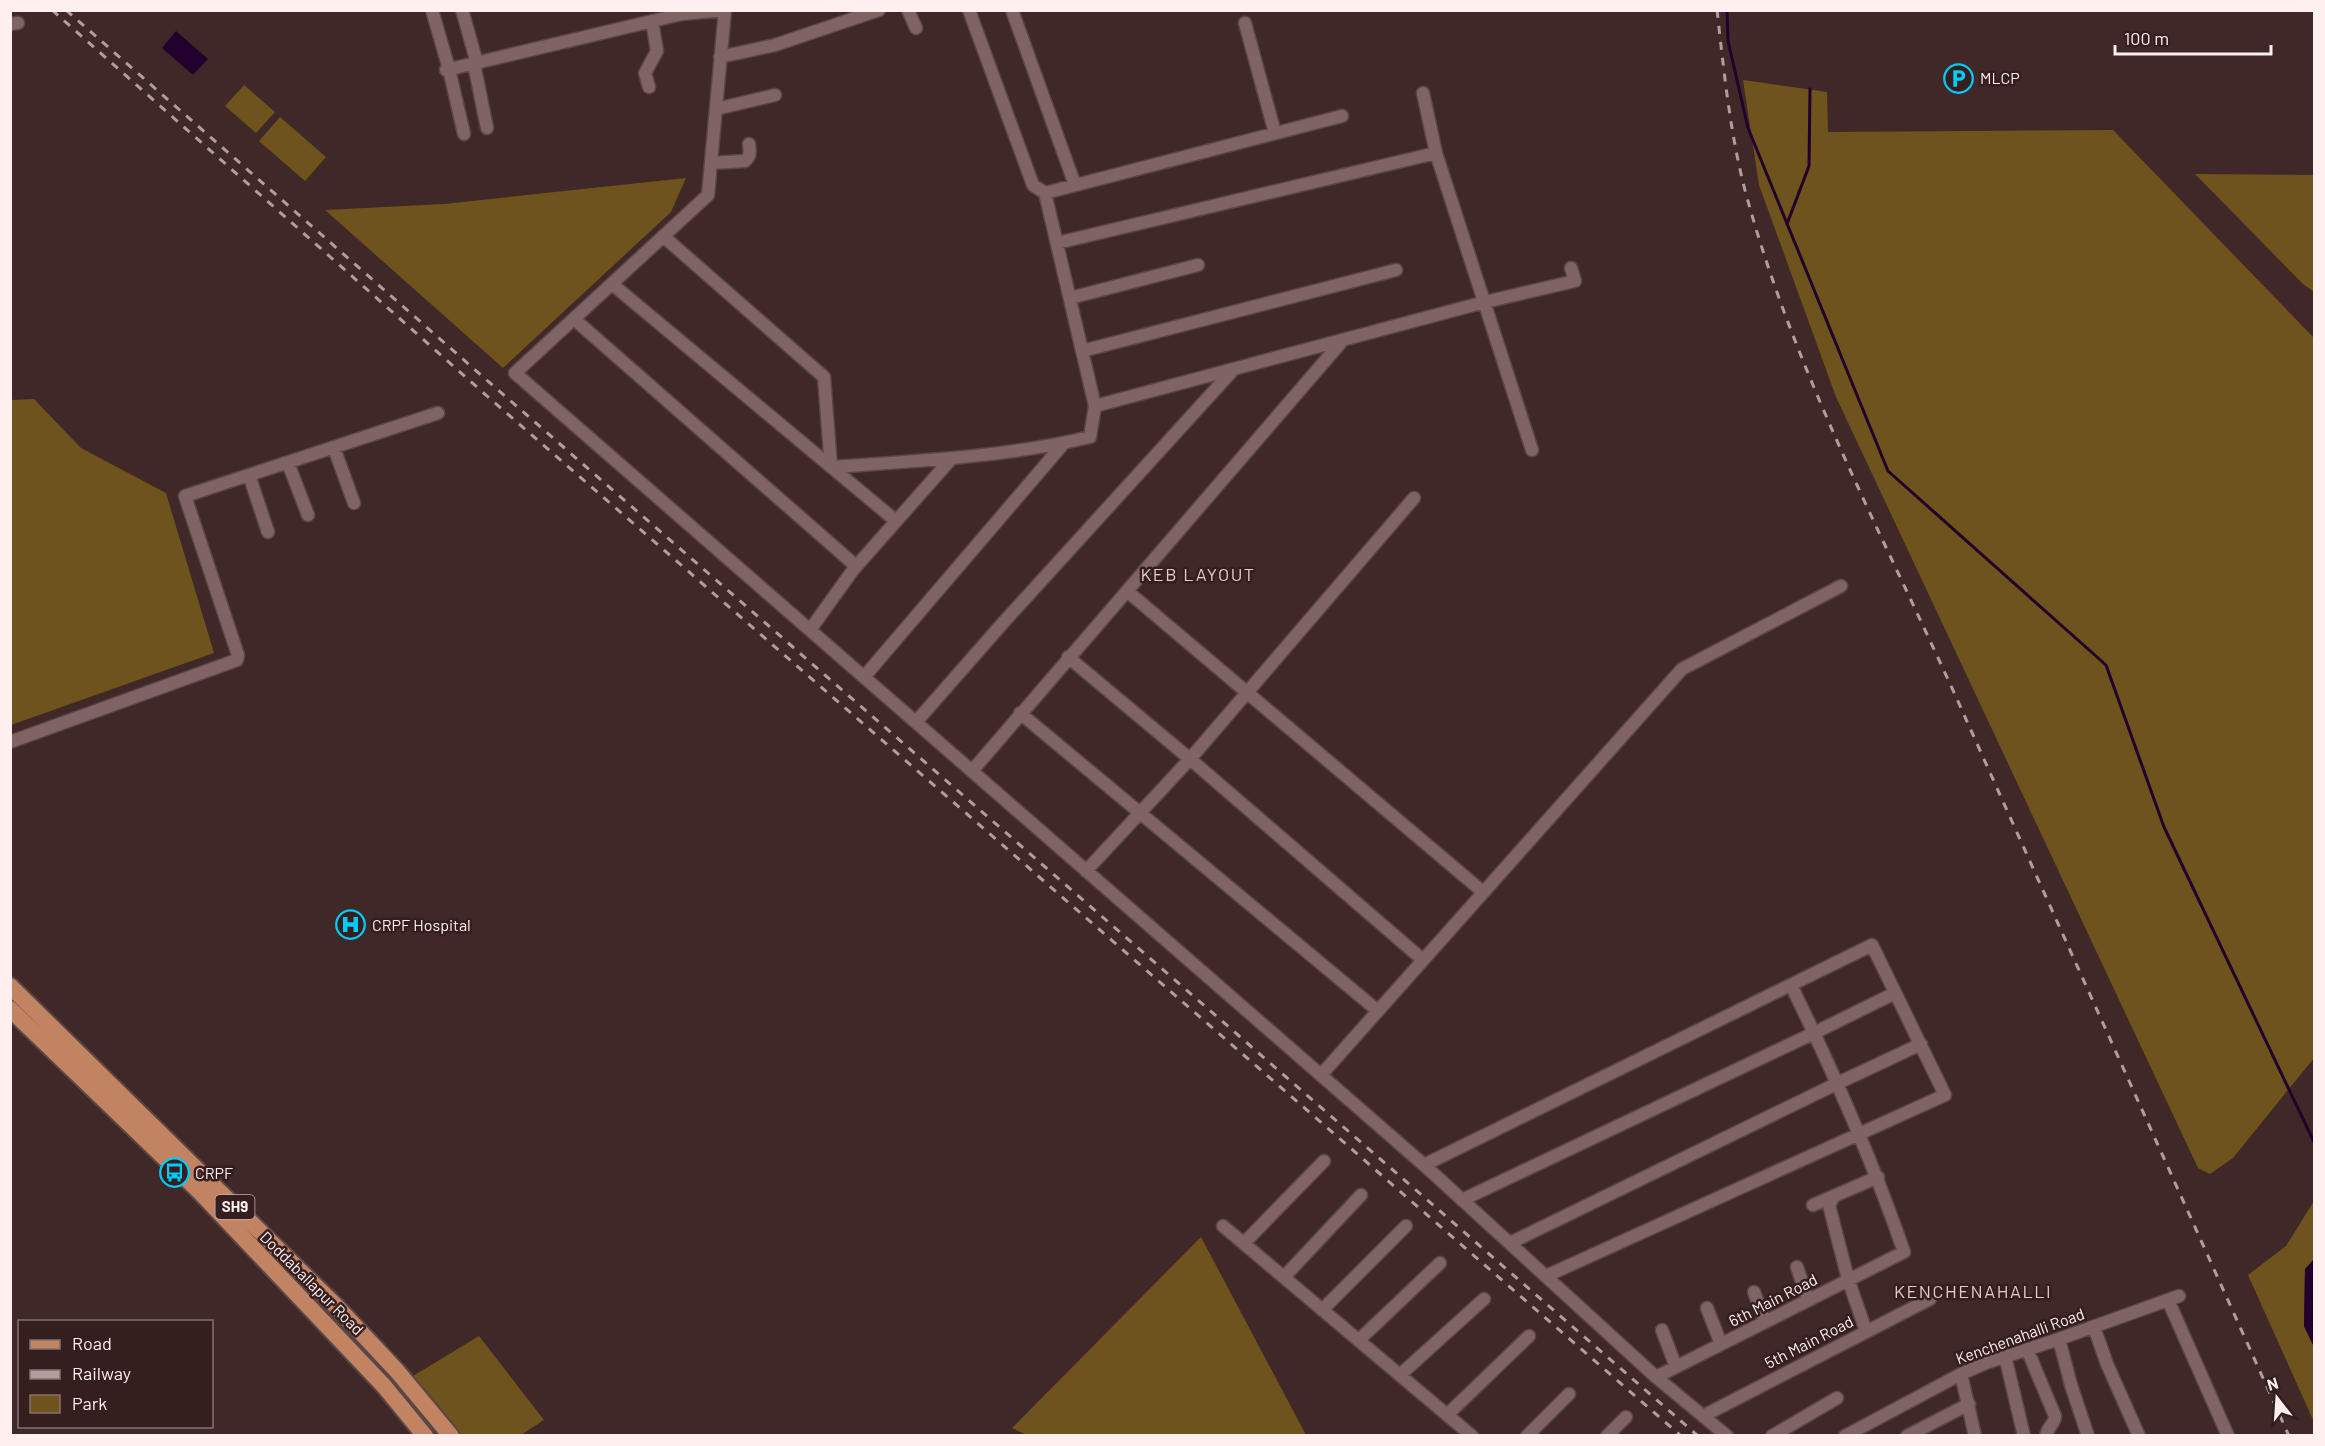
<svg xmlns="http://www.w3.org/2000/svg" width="2325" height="1446" viewBox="0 0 2325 1446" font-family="Barlow,sans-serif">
<rect width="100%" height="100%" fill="#3f2827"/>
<path fill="#6e531c" d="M 1743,80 L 1827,92 L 1828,132 L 2113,130 L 2314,338 L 2314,1058 L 2233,1158 L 2210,1174 L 2198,1168 L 1836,397 L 1759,185 Z
M 244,85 L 275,112 L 256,133 L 225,106 Z
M 280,117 L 326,157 L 305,181 L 259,141 Z
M 2195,174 L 2314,175 L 2314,292 L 2303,284 Z
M 686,178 L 671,212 L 503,368 L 325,210 L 444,204 Z
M 34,399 L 81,448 L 166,493 L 214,653 L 11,725 L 11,400 Z
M 2314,1201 L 2314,1259 L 2305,1269 L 2304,1326 L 2314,1347 L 2314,1422 L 2248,1275 L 2286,1246 Z
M 1201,1237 L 1306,1435 L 1029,1436 L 1012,1428 Z
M 479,1336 L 544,1420 L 521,1435 L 460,1435 L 413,1376 Z"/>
<path fill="#22002d" d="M 176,31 L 208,59 L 193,75 L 162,48 Z
M 2314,1259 L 2314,1347 L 2304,1326 L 2305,1269 Z"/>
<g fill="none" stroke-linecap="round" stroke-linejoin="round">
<path stroke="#22002d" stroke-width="3" d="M 1727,10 L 1728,41 L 1748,128 L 1888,471 L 2106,665 L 2164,827 L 2314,1142
M 1787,224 L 1809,166 L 1810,89"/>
<defs>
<path id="minor" d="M 432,10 L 449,69 L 464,134
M 462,10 L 477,63
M 725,10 L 708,195 L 515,373 L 1424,1165 L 1656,1377 L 1727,1436
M 908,10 L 916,28
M 1012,10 L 1075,185
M 1245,23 L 1275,133
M 10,24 L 18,23
M 720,57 L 775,45 L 879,10
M 474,64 L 487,128
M 446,70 L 682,14 L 724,10
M 649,87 L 645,73 L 657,51 L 652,21
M 1423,93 L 1436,153 L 1532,450
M 716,109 L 775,95
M 711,163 L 745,161 C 751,156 750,151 749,144
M 1045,193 L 1342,116
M 663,236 L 824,377 L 831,467 C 917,461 1006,457 1090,437 L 1095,406 L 1045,193 L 1033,185 L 969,10
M 1057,243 L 1436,153
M 612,284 L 896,521
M 1070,298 L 1198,265
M 574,319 L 856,566
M 1082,351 L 1396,270
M 1095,406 L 1485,302 L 1575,281 L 1571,268
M 334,448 L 354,503
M 288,463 L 308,515
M 249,475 L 268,532
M 1127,591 L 1483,892
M 810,630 L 853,570 L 952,458
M 1068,657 L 1190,759 L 1423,960
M 864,677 L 1064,443
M 1020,713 L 1378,1011
M 916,722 L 1002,624 L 1234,369
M 10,742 L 237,660 L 238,655 L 185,496 L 438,413
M 972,771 L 1343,340
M 1086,871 L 1190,759 L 1414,498
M 1321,1075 L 1682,669 L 1841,586
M 1424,1165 L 1872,945 L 1945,1095 L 1546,1276
M 1462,1200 L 1814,1033 L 1791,985
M 1813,1205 L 1834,1196
M 1223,1226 L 1472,1436
M 1244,1243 L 1324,1161
M 1510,1243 L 1838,1083 L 1921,1044
M 1797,1267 L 1808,1300
M 1284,1277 L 1361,1195
M 1754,1292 L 1765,1322
M 2168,1300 L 2228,1436
M 1707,1308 L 1721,1344
M 1322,1310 L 1406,1226
M 2094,1327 L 2107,1364 L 2139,1436
M 1662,1330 L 1676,1367
M 1866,1331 L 1848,1279 L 1829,1205 L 1834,1196 L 1878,1177
M 2059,1339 L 2071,1385 L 2088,1436
M 1359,1340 L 1440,1263
M 2027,1349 L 2055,1416 C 2055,1424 2047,1427 2046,1436
M 2005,1356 L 2024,1436
M 1961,1374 L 1975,1436
M 1400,1375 L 1484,1299
M 1656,1377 L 1904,1252 C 1878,1176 1848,1106 1814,1033 L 1895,993
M 1447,1415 L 1529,1336
M 1703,1416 L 1930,1299
M 1527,1436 L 1569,1394
M 1607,1436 L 1626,1417
M 1772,1436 L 1837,1398
M 1845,1436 L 1961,1374 L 1986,1363 L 2059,1339 L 2179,1296
M 1907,1436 L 1969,1404"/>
<path id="major" d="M 10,986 L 338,1308 L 397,1371 L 451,1436
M 10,1009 L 200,1192 L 384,1386 L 425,1436"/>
</defs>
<use href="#minor" stroke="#594645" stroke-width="15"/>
<use href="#major" stroke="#594645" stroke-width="20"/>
<use href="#minor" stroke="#7f6463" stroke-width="12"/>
<use href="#major" stroke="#c28363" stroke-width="16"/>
<path stroke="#b09d9c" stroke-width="3" stroke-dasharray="8 8" stroke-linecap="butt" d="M 52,10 L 487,396 L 1681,1436
M 66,10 L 498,390 L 1698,1436
M 1717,10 C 1724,72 1730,134 1746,194 C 1795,374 1885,539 1961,708 C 2070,951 2180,1193 2289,1436"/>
</g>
<defs>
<symbol id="parking-ring" viewBox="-11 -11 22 22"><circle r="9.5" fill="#341e1e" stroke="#02cbf9" stroke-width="1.5"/><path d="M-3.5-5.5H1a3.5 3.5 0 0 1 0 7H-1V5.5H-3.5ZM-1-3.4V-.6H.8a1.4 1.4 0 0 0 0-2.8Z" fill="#02cbf9"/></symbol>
<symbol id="hospital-ring" viewBox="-11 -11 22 22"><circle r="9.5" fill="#341e1e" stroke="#02cbf9" stroke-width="1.5"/><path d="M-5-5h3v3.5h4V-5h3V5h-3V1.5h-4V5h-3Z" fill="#02cbf9"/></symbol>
<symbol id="bus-ring" viewBox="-11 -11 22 22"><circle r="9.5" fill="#341e1e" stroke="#02cbf9" stroke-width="1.5"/><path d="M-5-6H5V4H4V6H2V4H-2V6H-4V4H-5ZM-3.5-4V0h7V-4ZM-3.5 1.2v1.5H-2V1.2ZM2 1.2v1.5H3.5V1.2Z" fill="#02cbf9"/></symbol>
</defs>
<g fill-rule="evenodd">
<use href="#parking-ring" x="1942" y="62" width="33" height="33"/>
<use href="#hospital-ring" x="334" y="908" width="33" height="33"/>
<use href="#bus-ring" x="158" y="1156" width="33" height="33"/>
</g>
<g text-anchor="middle" stroke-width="5" stroke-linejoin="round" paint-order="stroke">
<rect fill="#341e1e" stroke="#c2b0b0" stroke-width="1.5" x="215.5" y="1195" width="39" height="24" rx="4.5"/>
<g font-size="15" font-weight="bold" fill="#ffefee">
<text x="235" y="1212">SH9</text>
</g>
<g font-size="16" fill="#ffefee" stroke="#341e1e" text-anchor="start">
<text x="1980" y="84">MLCP</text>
<text x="372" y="931">CRPF Hospital</text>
<text x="195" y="1179">CRPF</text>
</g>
<g font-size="16" fill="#ffefee" stroke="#341e1e">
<text transform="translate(312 1283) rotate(45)" y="6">Doddaballapur Road</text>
<text transform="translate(1773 1300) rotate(-27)" y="6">6th Main Road</text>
<text transform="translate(2020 1336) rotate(-20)" y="6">Kenchenahalli Road</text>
<text transform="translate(1809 1342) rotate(-27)" y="6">5th Main Road</text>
</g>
<g font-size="18" letter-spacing="1.5" fill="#eacac9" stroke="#341e1e">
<text x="1198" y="581">KEB LAYOUT</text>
<text x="1973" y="1298">KENCHENAHALLI</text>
</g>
</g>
<rect width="2325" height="1446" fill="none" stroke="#ffefee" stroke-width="24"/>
<rect x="18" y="1320" width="195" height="108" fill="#341e1e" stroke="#857271" stroke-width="1.5"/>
<rect x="30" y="1340" width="30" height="9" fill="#c28363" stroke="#857271" stroke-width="1.5"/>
<text x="72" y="1350" font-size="18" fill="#ffefee">Road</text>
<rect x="30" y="1370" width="30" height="9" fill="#b09d9c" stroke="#857271" stroke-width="1.5"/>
<text x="72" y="1380" font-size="18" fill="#ffefee">Railway</text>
<rect x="30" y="1395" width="30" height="18" fill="#6e531c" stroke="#857271" stroke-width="1.5"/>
<text x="72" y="1410" font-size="18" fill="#ffefee">Park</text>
<g transform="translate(2277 1398) rotate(343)" stroke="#341e1e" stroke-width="4.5" paint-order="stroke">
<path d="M0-4.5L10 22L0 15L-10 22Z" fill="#ffefee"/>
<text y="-9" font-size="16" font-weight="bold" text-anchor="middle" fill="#ffefee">N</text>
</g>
<path d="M2115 45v9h156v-9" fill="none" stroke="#ffefee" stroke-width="3"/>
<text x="2124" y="45" font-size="18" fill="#ffefee" stroke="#341e1e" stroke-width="4.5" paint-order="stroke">100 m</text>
</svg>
